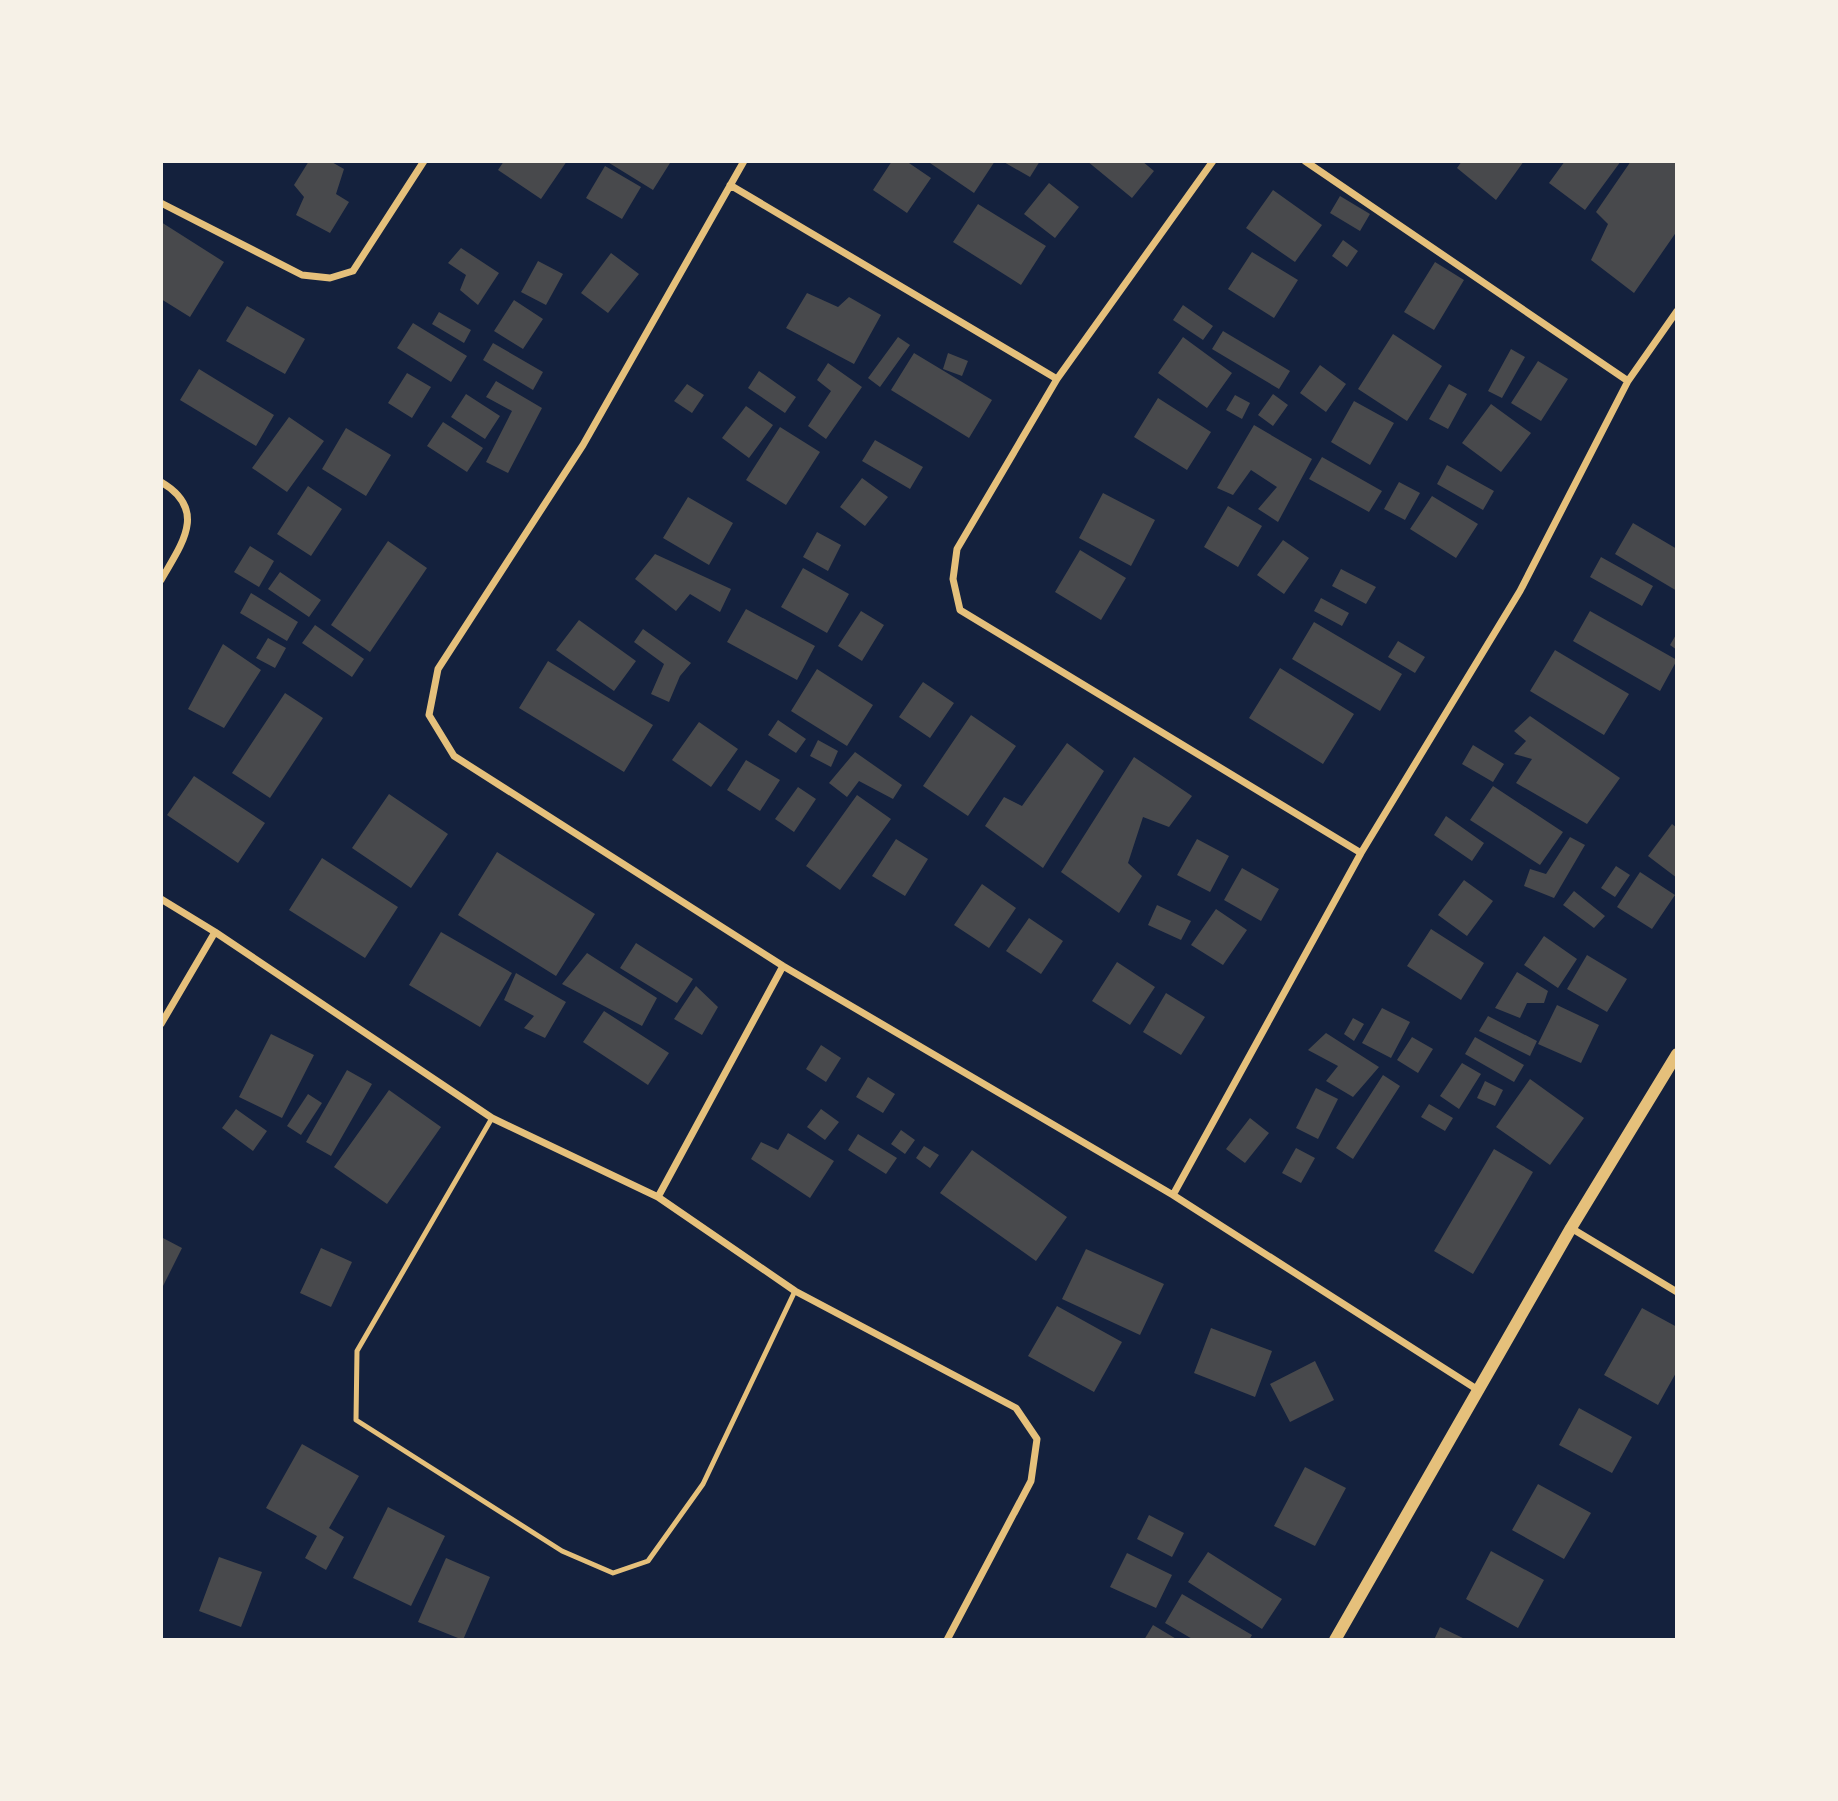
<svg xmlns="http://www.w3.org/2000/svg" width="1838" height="1801" viewBox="0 0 1838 1801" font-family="'DM Sans',sans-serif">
<rect width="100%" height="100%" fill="#14213d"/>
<path fill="#48494c" d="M 309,161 L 330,161 L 344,169 L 336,194 L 349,202 L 330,233 L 296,215 L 304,197 L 294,185 Z
M 504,161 L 567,161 L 541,199 L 498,170 Z
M 606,161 L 666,161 L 670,163 L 653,190 Z
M 892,161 L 906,161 L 931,178 L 907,213 L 873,190 Z
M 927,161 L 995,161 L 974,193 Z
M 1002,161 L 1040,161 L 1030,177 Z
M 1087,161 L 1142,161 L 1154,171 L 1132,198 Z
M 1462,161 L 1524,161 L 1496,200 L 1457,168 Z
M 1565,161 L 1621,161 L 1585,210 L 1549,183 Z
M 1631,161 L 1677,161 L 1677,231 L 1634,293 L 1591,260 L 1608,224 L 1596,212 Z
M 605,166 L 641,187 L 622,219 L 586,198 Z
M 1049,183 L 1079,207 L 1055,238 L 1024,214 Z
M 1273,190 L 1322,225 L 1295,262 L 1246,228 Z
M 1340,196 L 1370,214 L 1360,231 L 1330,213 Z
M 978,204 L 1046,246 L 1021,285 L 953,242 Z
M 161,222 L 224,262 L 190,317 L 161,299 Z
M 1343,240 L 1358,251 L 1347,267 L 1332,256 Z
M 461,248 L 499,273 L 478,305 L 460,290 L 466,275 L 448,263 Z
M 1252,252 L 1298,280 L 1274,318 L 1228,289 Z
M 611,253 L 639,274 L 608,313 L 581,293 Z
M 538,261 L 563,274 L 546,305 L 521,292 Z
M 1435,262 L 1464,280 L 1434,330 L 1404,312 Z
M 807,293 L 838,307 L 849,297 L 881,315 L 854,364 L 786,328 Z
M 514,300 L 543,319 L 523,349 L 494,331 Z
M 1183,305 L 1213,326 L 1203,340 L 1173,320 Z
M 247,306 L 305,339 L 285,374 L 226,341 Z
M 439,312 L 471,330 L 464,343 L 432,324 Z
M 413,323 L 467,356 L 451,382 L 397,348 Z
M 1223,331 L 1290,371 L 1279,389 L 1212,349 Z
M 1393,334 L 1442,366 L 1407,421 L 1358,389 Z
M 898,337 L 910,345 L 880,387 L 868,378 Z
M 1183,337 L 1232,373 L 1207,408 L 1158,373 Z
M 493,343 L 543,372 L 533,390 L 483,360 Z
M 1511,349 L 1525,357 L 1502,398 L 1488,391 Z
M 914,353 L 992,400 L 969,438 L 891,390 Z
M 948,353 L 968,361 L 962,376 L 943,369 Z
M 1538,361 L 1568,379 L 1541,421 L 1511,403 Z
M 828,363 L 862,387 L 826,439 L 808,426 L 831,391 L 817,380 Z
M 1320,365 L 1346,384 L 1326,412 L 1300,393 Z
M 199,369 L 274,415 L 256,446 L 180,400 Z
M 759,371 L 796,397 L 785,413 L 748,388 Z
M 407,373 L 431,387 L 412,418 L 388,403 Z
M 496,381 L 542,408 L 508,473 L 486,462 L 512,411 L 486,397 Z
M 687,384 L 704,395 L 692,413 L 674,401 Z
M 1449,384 L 1467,394 L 1448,429 L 1429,419 Z
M 466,394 L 500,416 L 485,439 L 451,417 Z
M 1273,394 L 1288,405 L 1273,426 L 1258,415 Z
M 1235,395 L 1250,403 L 1242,419 L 1226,410 Z
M 1158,398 L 1211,432 L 1187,470 L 1134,437 Z
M 1354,401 L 1394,423 L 1370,465 L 1331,442 Z
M 1491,404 L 1531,433 L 1501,472 L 1462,443 Z
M 746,406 L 773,425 L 749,458 L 722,438 Z
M 289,417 L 324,441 L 287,492 L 252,468 Z
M 443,422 L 483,448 L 467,472 L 427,446 Z
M 1254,425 L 1312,459 L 1278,522 L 1258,509 L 1277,487 L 1251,470 L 1233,495 L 1217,488 Z
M 780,427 L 820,452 L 786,505 L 746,480 Z
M 346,428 L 391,455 L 366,496 L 322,469 Z
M 875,440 L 923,467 L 910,489 L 862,461 Z
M 1322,457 L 1382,491 L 1369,512 L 1309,479 Z
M 1447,465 L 1494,491 L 1483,510 L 1437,484 Z
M 862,478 L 888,497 L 865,526 L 840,507 Z
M 1399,482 L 1420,493 L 1405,520 L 1384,509 Z
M 308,486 L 342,509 L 311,556 L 277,534 Z
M 1103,493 L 1155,520 L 1131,566 L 1079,538 Z
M 1432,496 L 1478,524 L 1456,558 L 1410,529 Z
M 688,497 L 733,523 L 709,565 L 663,538 Z
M 1228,506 L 1262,526 L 1238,567 L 1204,547 Z
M 1633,523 L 1677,549 L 1677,591 L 1615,554 Z
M 817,532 L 841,545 L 828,571 L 803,557 Z
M 1283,540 L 1309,558 L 1284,594 L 1257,575 Z
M 388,541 L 427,568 L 370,652 L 331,625 Z
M 250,546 L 274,561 L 259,587 L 234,572 Z
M 1080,550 L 1126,578 L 1101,620 L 1055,592 Z
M 655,554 L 731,589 L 720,612 L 690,594 L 676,611 L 635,579 Z
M 1601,557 L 1653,586 L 1642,606 L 1590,577 Z
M 803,568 L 849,594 L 827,633 L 781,607 Z
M 1341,569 L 1376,587 L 1366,604 L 1332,586 Z
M 280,572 L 321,600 L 309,617 L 268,589 Z
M 251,593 L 298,622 L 287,641 L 240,613 Z
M 1321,598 L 1349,613 L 1342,626 L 1314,611 Z
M 746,609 L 815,646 L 797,680 L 727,642 Z
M 861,611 L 884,625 L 862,661 L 838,646 Z
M 1590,611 L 1677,660 L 1660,691 L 1573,641 Z
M 579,620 L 636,661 L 614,691 L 556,650 Z
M 1314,622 L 1402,674 L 1380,711 L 1292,659 Z
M 315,625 L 364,659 L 352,677 L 302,643 Z
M 643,629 L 691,663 L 680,676 L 669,702 L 651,694 L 664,664 L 634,642 Z
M 1677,633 L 1677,650 L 1670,645 Z
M 268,638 L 286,648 L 275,668 L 256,658 Z
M 1398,641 L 1425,657 L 1415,673 L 1388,657 Z
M 223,644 L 261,670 L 224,728 L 188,709 Z
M 1555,650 L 1629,694 L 1604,735 L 1530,691 Z
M 548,661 L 653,725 L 624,772 L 519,708 Z
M 1280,668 L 1354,714 L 1323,764 L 1249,718 Z
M 817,669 L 873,705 L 847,746 L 791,711 Z
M 923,682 L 954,703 L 930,738 L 899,717 Z
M 285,693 L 323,718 L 270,798 L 232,773 Z
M 971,715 L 1016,746 L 968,816 L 923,786 Z
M 1530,716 L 1620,778 L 1587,824 L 1516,783 L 1532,759 L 1514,754 L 1526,741 L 1514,731 Z
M 778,720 L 806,739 L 796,753 L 768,735 Z
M 699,722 L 738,749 L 711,787 L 672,760 Z
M 818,740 L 838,751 L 831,767 L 810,756 Z
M 1067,743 L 1104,771 L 1043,868 L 985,826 L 1004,797 L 1022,806 Z
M 1473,745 L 1504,764 L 1493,782 L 1462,764 Z
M 855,752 L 902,785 L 893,799 L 859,781 L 847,797 L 829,783 Z
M 1134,757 L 1192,796 L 1169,827 L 1143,817 L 1128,863 L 1142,876 L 1119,913 L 1061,872 Z
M 746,760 L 780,780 L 760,811 L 727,790 Z
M 194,776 L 265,823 L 238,863 L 167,815 Z
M 1493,786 L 1563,832 L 1540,865 L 1470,820 Z
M 798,787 L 816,799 L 794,832 L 775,819 Z
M 389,794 L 448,834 L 411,888 L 352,848 Z
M 857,795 L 891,819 L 840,890 L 806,866 Z
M 1446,816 L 1484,843 L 1472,861 L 1434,835 Z
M 1672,824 L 1677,828 L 1677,878 L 1648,856 Z
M 1570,837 L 1585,845 L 1554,898 L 1524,886 L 1530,869 L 1546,874 Z
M 896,839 L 928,859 L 905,896 L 872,876 Z
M 1197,839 L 1229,856 L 1210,892 L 1177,875 Z
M 497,852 L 595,914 L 556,976 L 458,915 Z
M 322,858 L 398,907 L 365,958 L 289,910 Z
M 1616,866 L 1630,875 L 1615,897 L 1601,888 Z
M 1242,868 L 1279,889 L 1261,921 L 1224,900 Z
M 1640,872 L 1675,895 L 1652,929 L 1617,907 Z
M 1464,880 L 1493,901 L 1467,936 L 1438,915 Z
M 982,884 L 1016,908 L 989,948 L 954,925 Z
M 1574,891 L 1605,916 L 1594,928 L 1563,905 Z
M 1157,905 L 1191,921 L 1181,940 L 1148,925 Z
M 1216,909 L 1247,930 L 1223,965 L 1191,945 Z
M 1029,918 L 1063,941 L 1041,974 L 1006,951 Z
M 1431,929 L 1484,963 L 1461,1000 L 1407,966 Z
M 441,932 L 512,973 L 480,1027 L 409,985 Z
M 1544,936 L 1577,959 L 1558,988 L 1524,965 Z
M 636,943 L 693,979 L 677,1003 L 620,968 Z
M 587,953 L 657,998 L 642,1026 L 562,984 Z
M 1587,955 L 1627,979 L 1607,1012 L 1567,989 Z
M 1117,962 L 1155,987 L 1130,1025 L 1092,1001 Z
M 1517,972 L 1548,991 L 1544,1003 L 1527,1003 L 1520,1018 L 1495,1008 Z
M 516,973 L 566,1002 L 545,1038 L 524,1028 L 534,1016 L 504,1000 Z
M 696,986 L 718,1007 L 702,1035 L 674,1019 Z
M 1166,993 L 1205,1017 L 1181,1055 L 1143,1032 Z
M 1557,1005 L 1599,1025 L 1581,1063 L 1538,1044 Z
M 1382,1008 L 1410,1022 L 1391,1058 L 1362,1043 Z
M 604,1011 L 669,1053 L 648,1085 L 583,1042 Z
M 1488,1016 L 1537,1041 L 1530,1056 L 1479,1031 Z
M 1353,1018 L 1364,1024 L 1354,1041 L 1344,1034 Z
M 1326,1033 L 1379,1067 L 1353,1097 L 1326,1081 L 1338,1066 L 1308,1050 Z
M 271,1034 L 314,1055 L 282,1118 L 239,1097 Z
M 1412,1037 L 1433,1049 L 1418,1073 L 1397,1060 Z
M 1475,1037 L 1524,1065 L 1514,1082 L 1465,1054 Z
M 821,1045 L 841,1058 L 826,1082 L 806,1069 Z
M 1462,1063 L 1481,1074 L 1459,1109 L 1440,1096 Z
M 347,1070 L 372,1084 L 331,1156 L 306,1142 Z
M 1383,1075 L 1400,1086 L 1353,1159 L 1336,1148 Z
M 868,1077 L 895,1094 L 883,1113 L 856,1097 Z
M 1530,1079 L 1584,1118 L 1550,1165 L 1496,1127 Z
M 1485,1081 L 1503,1090 L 1495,1106 L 1477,1098 Z
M 1316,1088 L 1338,1099 L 1318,1139 L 1296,1128 Z
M 389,1090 L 441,1127 L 387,1204 L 334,1167 Z
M 308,1094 L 322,1103 L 301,1135 L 287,1126 Z
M 1429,1104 L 1453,1118 L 1445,1131 L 1421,1117 Z
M 236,1109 L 267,1131 L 253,1151 L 222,1128 Z
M 821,1109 L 839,1122 L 825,1140 L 807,1127 Z
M 1250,1118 L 1269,1133 L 1245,1163 L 1226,1149 Z
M 901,1130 L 915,1140 L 905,1154 L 891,1144 Z
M 788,1133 L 834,1161 L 810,1198 L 751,1159 L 761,1142 L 778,1150 Z
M 858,1134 L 897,1158 L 886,1174 L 848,1150 Z
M 924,1146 L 939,1155 L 930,1168 L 916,1158 Z
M 1296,1148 L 1315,1158 L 1301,1183 L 1282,1173 Z
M 1494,1149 L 1533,1172 L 1473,1274 L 1434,1251 Z
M 972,1150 L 1067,1217 L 1036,1261 L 940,1193 Z
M 161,1237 L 182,1248 L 161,1290 Z
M 321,1248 L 352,1262 L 331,1307 L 300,1293 Z
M 1086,1249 L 1164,1284 L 1140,1335 L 1062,1299 Z
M 1057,1306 L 1122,1342 L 1094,1392 L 1028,1356 Z
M 1642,1308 L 1677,1327 L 1677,1371 L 1658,1405 L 1604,1375 Z
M 1211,1328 L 1272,1351 L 1255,1397 L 1194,1373 Z
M 1315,1361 L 1334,1400 L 1290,1422 L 1270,1384 Z
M 1579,1408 L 1632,1437 L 1612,1473 L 1559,1445 Z
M 302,1444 L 359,1476 L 329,1528 L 344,1537 L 326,1570 L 305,1558 L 317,1536 L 266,1508 Z
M 1305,1467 L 1346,1488 L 1315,1546 L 1274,1526 Z
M 1538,1484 L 1591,1513 L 1564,1559 L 1512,1530 Z
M 388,1507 L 445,1536 L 411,1606 L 353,1578 Z
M 1149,1515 L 1184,1533 L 1172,1557 L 1137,1539 Z
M 1491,1551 L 1544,1580 L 1518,1628 L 1466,1599 Z
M 1208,1552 L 1282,1599 L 1262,1629 L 1188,1582 Z
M 1127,1553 L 1172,1575 L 1156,1608 L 1110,1587 Z
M 219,1557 L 262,1572 L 241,1627 L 199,1611 Z
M 446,1558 L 490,1577 L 463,1640 L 418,1622 Z
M 1182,1594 L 1252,1635 L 1249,1640 L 1194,1640 L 1165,1623 Z
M 1153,1625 L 1178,1640 L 1144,1640 Z
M 1440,1627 L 1467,1640 L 1434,1640 Z"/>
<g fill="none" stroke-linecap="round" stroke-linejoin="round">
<path stroke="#e5c07b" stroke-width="5" d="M 492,1118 L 357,1351 L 356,1420 L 562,1551 L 613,1573 L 648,1561 L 703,1484 L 795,1291"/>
<path stroke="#e5c07b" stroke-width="7" d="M 744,161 L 583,445 L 438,669 L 429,715 L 454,756 L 783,966 L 1173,1195 L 1478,1390
M 1213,161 L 1057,379 L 957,549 L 953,579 L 960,610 L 1361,853
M 1305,161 L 1628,381
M 730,185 L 1057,379
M 161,203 L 302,275 L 330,278 L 353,271 L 424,161
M 161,482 C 209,510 181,545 161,580
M 161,899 L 215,932 L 492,1118 L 658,1197 L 795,1291 L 1016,1408 L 1037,1439 L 1031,1481 L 947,1640
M 161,1024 L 215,932
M 1173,1195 L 1361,853 L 1520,591 L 1628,381 L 1677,311
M 658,1197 L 783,966
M 1571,1228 L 1677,1292"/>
<path stroke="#e5c07b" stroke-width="12" d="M 1335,1640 L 1571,1228 L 1677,1054"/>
</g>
<rect width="1838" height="1801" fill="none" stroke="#f6f1e7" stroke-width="326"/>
</svg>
